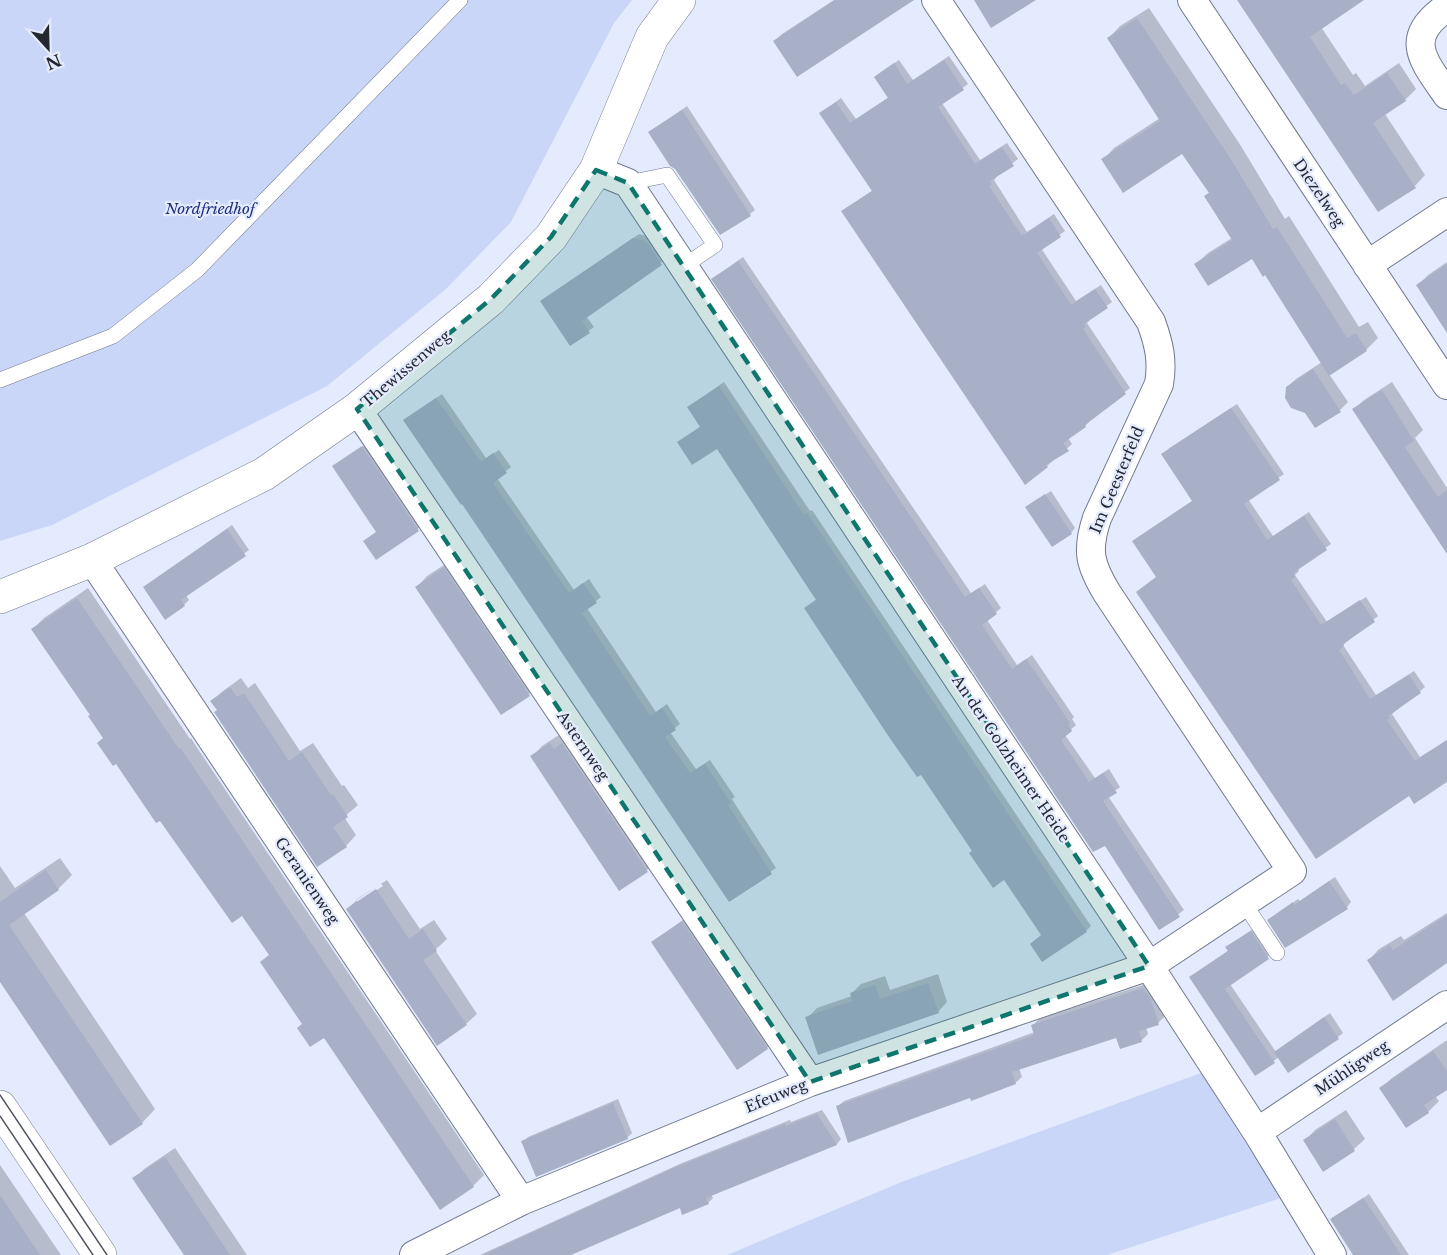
<svg xmlns="http://www.w3.org/2000/svg" width="1447" height="1255" viewBox="0 0 1447 1255" font-family="'Libre Baskerville',serif">
<rect width="100%" height="100%" fill="#e4ebfe"/>
<path fill="#cad6f7" d="M 0,0 L 632,0 L 614,23 L 511,222 L 446,289 L 327,386 L 52,525 L 0,541 Z
M 1201,1073 L 1281,1198 L 1107,1255 L 727,1255 L 904,1181 Z"/>
<path fill="#0003" fill-rule="evenodd" d="M 834,0 L 910,0 L 775,41 L 782,34 Z
M 1239,0 L 1361,0 L 1321,27 L 1353,75 L 1356,73 L 1365,86 L 1399,63 L 1416,89 L 1405,100 L 1385,114 L 1425,175 L 1415,186 Z
M 1149,8 L 1241,146 L 1285,219 L 1289,216 L 1359,327 L 1368,322 L 1378,338 L 1366,350 L 1329,374 L 1348,402 L 1340,410 L 1306,412 L 1287,387 L 1296,379 L 1322,362 L 1266,273 L 1252,256 L 1196,264 L 1208,253 L 1232,238 L 1205,196 L 1210,192 L 1183,152 L 1103,160 L 1114,148 L 1160,118 L 1109,38 L 1120,26 Z
M 949,56 L 968,84 L 942,103 L 980,160 L 1007,143 L 1018,159 L 995,176 L 996,178 L 994,180 L 1027,232 L 1054,214 L 1065,231 L 1041,248 L 1076,301 L 1101,285 L 1112,302 L 1088,319 L 1090,320 L 1087,323 L 1130,388 L 1089,420 L 1090,421 L 1085,426 L 1068,438 L 1072,444 L 1047,466 L 843,211 L 873,190 L 821,113 L 841,98 L 856,119 L 889,97 L 876,77 L 881,72 L 899,60 L 913,80 Z
M 687,106 L 755,210 L 750,214 L 650,132 Z
M 639,234 L 651,237 L 666,259 L 586,316 L 594,327 L 571,344 L 542,301 Z
M 743,257 L 971,593 L 985,584 L 1001,608 L 987,620 L 1017,665 L 1032,655 L 1074,717 L 1072,719 L 1076,725 L 1065,735 L 1095,778 L 1109,769 L 1120,787 L 1108,796 L 1184,910 L 1160,928 L 1106,844 L 713,279 Z
M 1447,262 L 1447,328 L 1418,285 L 1428,275 Z
M 724,382 L 810,511 L 812,510 L 1091,926 L 1086,931 L 1005,878 L 974,850 L 805,608 L 817,599 L 717,447 L 679,442 L 701,426 L 689,407 Z
M 1392,382 L 1423,430 L 1415,438 L 1447,488 L 1447,552 L 1354,409 L 1364,400 Z
M 442,394 L 486,458 L 499,450 L 511,467 L 497,478 L 574,590 L 589,579 L 601,597 L 587,608 L 656,712 L 667,704 L 680,724 L 670,732 L 696,769 L 710,760 L 735,797 L 732,799 L 776,868 L 729,900 L 410,416 Z
M 1237,404 L 1284,474 L 1248,499 L 1273,536 L 1309,512 L 1331,544 L 1298,568 L 1299,571 L 1295,575 L 1327,622 L 1366,597 L 1378,616 L 1343,645 L 1376,695 L 1414,671 L 1425,687 L 1392,714 L 1420,757 L 1447,740 L 1447,776 L 1409,794 L 1138,592 L 1158,577 L 1139,537 L 1194,500 L 1168,449 Z
M 368,443 L 423,525 L 377,558 L 365,541 L 377,532 L 333,467 Z
M 1051,491 L 1075,528 L 1071,533 L 1030,505 Z
M 232,525 L 249,550 L 186,595 L 189,600 L 184,605 L 144,587 Z
M 455,558 L 540,684 L 529,694 L 502,713 L 417,587 L 427,576 Z
M 88,588 L 190,739 L 191,738 L 196,746 L 484,1175 L 473,1186 L 324,1036 L 304,1023 L 262,962 L 270,954 L 243,914 L 104,738 L 91,715 L 33,629 L 44,618 Z
M 241,678 L 248,688 L 255,683 L 300,751 L 313,743 L 342,786 L 344,785 L 358,805 L 344,817 L 356,835 L 346,846 L 212,701 L 223,691 Z
M 562,733 L 658,860 L 647,870 L 620,889 L 532,757 L 542,746 Z
M 60,858 L 72,875 L 58,889 L 24,913 L 155,1109 L 142,1123 L 0,981 L 0,866 L 15,888 Z
M 1335,877 L 1351,902 L 1347,907 L 1269,920 L 1298,899 L 1300,901 Z
M 387,880 L 420,929 L 434,920 L 447,939 L 435,950 L 477,1014 L 466,1024 L 347,909 L 358,899 ZM 381,884 L 383,886 L 357,903 L 357,899 Z
M 1447,913 L 1447,961 L 1369,960 L 1379,949 L 1401,936 L 1404,940 Z
M 687,917 L 772,1043 L 767,1048 L 653,942 Z
M 1256,927 L 1273,953 L 1230,984 L 1276,1052 L 1330,1013 L 1343,1033 L 1338,1037 L 1279,1057 L 1255,1074 L 1191,977 L 1229,950 L 1232,943 Z
M 938,974 L 947,1002 L 938,1012 L 807,1018 L 817,1008 L 852,996 L 851,994 L 861,984 L 885,976 L 890,990 Z
M 1146,984 L 1155,991 L 1164,1017 L 1158,1023 L 1146,1027 L 1148,1034 L 1142,1040 L 1121,1047 L 1117,1036 L 1019,1068 L 1022,1077 L 1015,1083 L 971,1096 L 837,1107 L 844,1101 L 1035,1032 L 1033,1025 L 1039,1019 Z
M 1447,1040 L 1447,1088 L 1435,1096 L 1439,1101 L 1428,1112 L 1381,1088 L 1392,1078 Z
M 618,1099 L 632,1133 L 627,1138 L 523,1142 L 528,1137 Z
M 822,1110 L 841,1139 L 837,1144 L 711,1194 L 713,1198 L 708,1203 L 680,1206 L 567,1255 L 480,1255 L 682,1163 L 790,1120 L 791,1122 Z
M 1346,1110 L 1365,1139 L 1354,1149 L 1324,1169 L 1305,1141 L 1315,1130 Z
M 175,1148 L 247,1255 L 186,1255 L 134,1179 L 144,1169 Z
M 0,1165 L 61,1255 L 0,1255 Z
M 1369,1194 L 1409,1255 L 1355,1255 L 1332,1220 Z"/>
<path fill="#a7b0c7" d="M 835,0 L 914,0 L 797,77 L 773,41 Z
M 974,0 L 1036,0 L 991,28 Z
M 1237,0 L 1364,0 L 1310,37 L 1341,85 L 1345,83 L 1354,95 L 1387,73 L 1406,101 L 1373,123 L 1416,188 L 1378,212 Z
M 1137,18 L 1230,158 L 1273,229 L 1277,227 L 1347,338 L 1356,333 L 1367,351 L 1329,376 L 1265,275 L 1263,277 L 1252,259 L 1208,286 L 1194,264 L 1232,240 L 1204,196 L 1209,193 L 1182,154 L 1123,193 L 1101,159 L 1160,121 L 1107,38 Z
M 944,60 L 964,90 L 938,107 L 975,164 L 1002,147 L 1014,166 L 990,181 L 992,184 L 989,186 L 1022,236 L 1049,218 L 1061,237 L 1037,253 L 1071,305 L 1095,289 L 1108,308 L 1084,324 L 1086,326 L 1083,329 L 1126,394 L 1085,425 L 1086,427 L 1063,443 L 1069,451 L 1046,465 L 1048,467 L 1025,485 L 841,211 L 872,191 L 819,113 L 836,102 L 850,123 L 888,98 L 874,77 L 894,63 L 907,84 Z
M 682,110 L 751,216 L 720,235 L 675,169 L 670,166 L 648,132 Z
M 633,238 L 646,241 L 662,265 L 582,321 L 590,333 L 570,346 L 540,301 Z
M 738,261 L 965,597 L 979,588 L 997,614 L 982,625 L 1012,669 L 1026,659 L 1056,702 L 1070,723 L 1068,724 L 1072,731 L 1061,740 L 1089,782 L 1103,773 L 1117,793 L 1103,801 L 1180,917 L 1159,930 L 1105,846 L 1093,852 L 711,279 Z
M 1447,264 L 1447,333 L 1416,285 Z
M 1313,369 L 1341,412 L 1315,428 L 1305,413 L 1291,408 L 1285,398 L 1286,387 Z
M 719,386 L 804,515 L 807,513 L 1087,932 L 1042,962 L 1030,944 L 1041,935 L 1004,880 L 993,888 L 969,853 L 972,851 L 921,775 L 917,777 L 889,737 L 804,608 L 816,600 L 717,449 L 692,465 L 677,442 L 700,427 L 687,407 Z
M 1382,390 L 1414,441 L 1405,447 L 1421,472 L 1438,497 L 1447,490 L 1447,554 L 1352,409 Z
M 436,398 L 481,462 L 493,453 L 507,473 L 493,483 L 569,593 L 583,583 L 597,603 L 582,613 L 650,716 L 662,708 L 670,720 L 676,730 L 665,737 L 690,773 L 705,764 L 731,803 L 728,805 L 772,874 L 729,902 L 462,504 L 461,505 L 403,420 Z
M 1231,408 L 1280,480 L 1244,504 L 1267,540 L 1304,516 L 1327,550 L 1293,573 L 1295,577 L 1291,580 L 1321,625 L 1360,600 L 1375,622 L 1343,644 L 1344,646 L 1339,650 L 1370,699 L 1409,675 L 1421,693 L 1388,716 L 1390,718 L 1387,720 L 1415,761 L 1447,740 L 1447,782 L 1414,804 L 1409,796 L 1316,859 L 1136,592 L 1156,577 L 1132,541 L 1192,501 L 1161,454 Z
M 362,446 L 419,531 L 376,560 L 363,541 L 376,532 L 332,466 Z
M 1045,494 L 1072,534 L 1052,547 L 1025,507 Z
M 227,529 L 246,556 L 181,600 L 185,606 L 165,620 L 143,587 Z
M 444,567 L 530,696 L 501,715 L 415,587 Z
M 77,598 L 179,749 L 180,748 L 186,756 L 474,1187 L 440,1210 L 324,1038 L 310,1047 L 297,1028 L 302,1024 L 260,962 L 269,955 L 242,916 L 232,923 L 160,821 L 156,823 L 116,764 L 113,766 L 97,743 L 103,738 L 88,716 L 90,715 L 31,629 Z
M 230,687 L 237,697 L 244,693 L 289,761 L 302,752 L 331,795 L 333,794 L 348,817 L 333,827 L 347,847 L 317,867 L 214,712 L 217,710 L 210,701 Z
M 550,743 L 554,749 L 562,743 L 648,872 L 619,891 L 530,756 Z
M 46,870 L 59,890 L 9,925 L 143,1124 L 110,1146 L 0,982 L 0,902 Z
M 1329,881 L 1348,909 L 1285,948 L 1267,920 L 1293,902 L 1294,905 Z
M 376,889 L 409,939 L 423,929 L 437,951 L 423,960 L 467,1025 L 437,1046 L 346,909 Z
M 1447,915 L 1447,963 L 1393,1001 L 1367,960 L 1390,945 L 1393,950 Z
M 682,921 L 768,1049 L 737,1070 L 651,942 Z
M 1251,931 L 1269,959 L 1225,989 L 1275,1063 L 1255,1076 L 1189,977 L 1228,951 L 1225,947 Z
M 928,983 L 939,1013 L 818,1055 L 805,1017 L 852,1001 L 850,993 L 875,985 L 880,999 Z
M 1143,988 L 1150,997 L 1159,1025 L 1139,1031 L 1142,1042 L 1120,1049 L 1116,1038 L 1012,1072 L 1016,1084 L 971,1101 L 970,1098 L 920,1116 L 848,1143 L 836,1106 L 1034,1035 L 1031,1025 Z
M 1324,1017 L 1339,1039 L 1288,1073 L 1274,1052 Z
M 1433,1051 L 1447,1071 L 1447,1090 L 1424,1105 L 1429,1113 L 1406,1128 L 1379,1088 Z
M 613,1103 L 628,1139 L 536,1177 L 521,1141 Z
M 817,1114 L 837,1145 L 706,1198 L 709,1204 L 682,1215 L 680,1208 L 571,1255 L 483,1255 L 676,1167 L 785,1124 L 786,1126 Z
M 1335,1119 L 1355,1151 L 1323,1172 L 1303,1140 Z
M 165,1157 L 208,1222 L 230,1255 L 184,1255 L 132,1178 Z
M 0,1195 L 40,1255 L 0,1255 Z
M 1363,1198 L 1383,1227 L 1401,1255 L 1353,1255 L 1330,1219 Z"/>
<g fill="none" stroke-linecap="round" stroke-linejoin="round">
<defs>
<path id="service" d="M 628,183 L 667,175 L 715,245 L 684,266
M 0,380 L 113,336 L 197,270 L 460,0
M 1244,903 L 1277,953"/>
<path id="minor" d="M 1192,0 L 1447,385
M 1447,7 C 1402,38 1423,60 1447,95
M 596,170 L 628,183 L 1149,966 L 1257,1132 L 1332,1255
M 1367,265 L 1447,212
M 357,409 L 810,1082
M 92,560 L 521,1201
M 1257,1132 L 1447,1005
M 414,1255 L 521,1201 L 810,1082 L 1149,966 L 1292,871 L 1107,593 C 1090,565 1086,551 1097,518 L 1159,384 C 1163,361 1159,344 1151,322 L 936,0"/>
<path id="tertiary" d="M 0,597 L 92,560 L 264,474 L 357,409 L 491,299 L 551,237 L 596,170 L 652,37 L 679,0"/>
<path id="secondary" d="M 0,1107 L 100,1255"/>
</defs>
<use href="#service" stroke="#71798f" stroke-width="16"/>
<use href="#minor" stroke="#71798f" stroke-width="30"/>
<use href="#tertiary" stroke="#71798f" stroke-width="34"/>
<use href="#secondary" stroke="#71798f" stroke-width="34"/>
<use href="#service" stroke="#fff" stroke-width="15"/>
<use href="#minor" stroke="#fff" stroke-width="28"/>
<use href="#tertiary" stroke="#fff" stroke-width="33"/>
<use href="#secondary" stroke="#fff" stroke-width="33"/>
<path stroke="#515560" stroke-width="1.5" d="M 0,1095 L 107,1255
M 0,1116 L 93,1255"/>
</g>
<path fill="#0f766e" fill-opacity="0.2" stroke="#0f766e" stroke-width="4.5" stroke-dasharray="12 8" stroke-linejoin="round" d="M 596,170 L 628,183 L 1149,966 L 810,1082 L 357,409 L 491,299 L 551,237 Z"/>
<g text-anchor="middle" stroke-width="4.5" stroke-linejoin="round" paint-order="stroke">
<g font-size="15" fill="#242830" stroke="#e4ebfe">
<text transform="translate(1319 193) rotate(56)" y="5">Diezelweg</text>
<text transform="translate(406 369) rotate(-40)" y="5">Thewissenweg</text>
<text transform="translate(1117 480) rotate(-67)" y="5">Im Geesterfeld</text>
<text transform="translate(583 746) rotate(56)" y="5">Asternweg</text>
<text transform="translate(1011 759) rotate(56)" y="5">An der Golzheimer Heide</text>
<text transform="translate(307 881) rotate(56)" y="5">Geranienweg</text>
<text transform="translate(1352 1068) rotate(-34)" y="5">Mühligweg</text>
<text transform="translate(776 1096) rotate(-22)" y="5">Efeuweg</text>
</g>
<g font-size="15" font-style="italic" fill="#203080" stroke="#e4ebfe">
<text x="210" y="214">Nordfriedhof</text>
</g>
</g>
<g transform="translate(48 48) rotate(158)" stroke="#e4ebfe" stroke-width="4.5" paint-order="stroke">
<path d="M0-4.5L10 22L0 15L-10 22Z" fill="#242830"/>
<text y="-9" font-size="16" font-weight="bold" text-anchor="middle" fill="#242830">N</text>
</g>
</svg>
